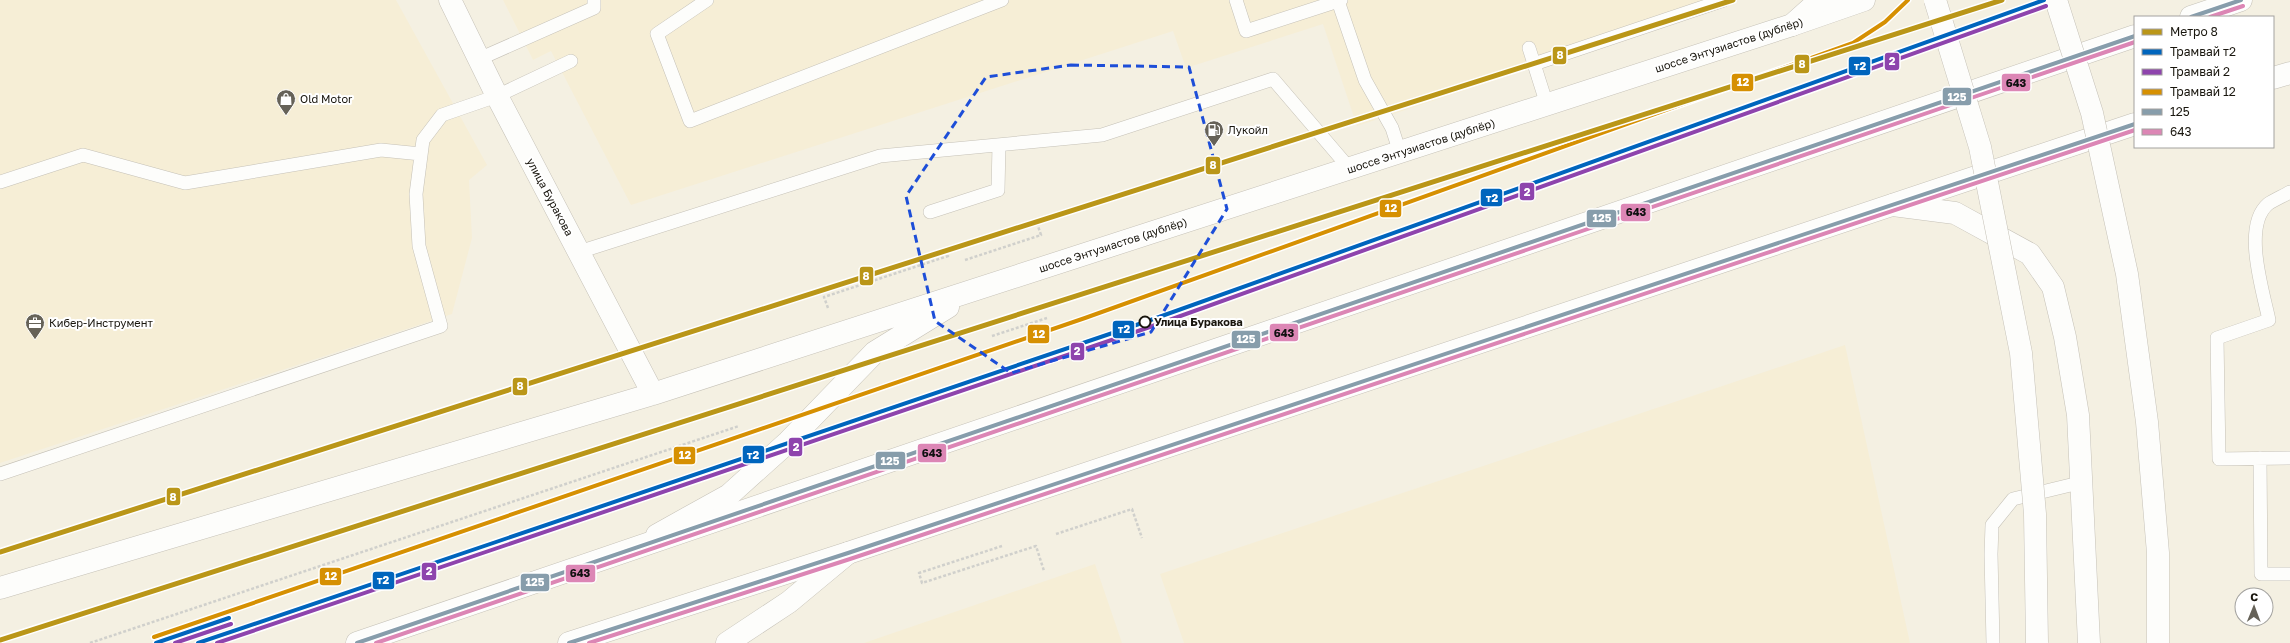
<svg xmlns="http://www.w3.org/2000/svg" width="2290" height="643" viewBox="0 0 2290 643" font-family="'Golos Text',sans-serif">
<rect width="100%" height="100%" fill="#f4f0e2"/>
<path fill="#f6eed6" d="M 0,0 L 396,0 L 487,165 L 469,180 L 472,238 L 452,314 L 0,463 Z
M 503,0 L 1738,0 L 1357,126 L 1323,24 L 1186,68 L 1173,31 L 631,205 L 551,51 L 533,60 Z
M 1845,345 L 1910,643 L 1184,643 L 1160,574 Z
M 1095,564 L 1122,643 L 864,643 Z"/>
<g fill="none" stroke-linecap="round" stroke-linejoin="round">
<defs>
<path id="lane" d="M 707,0 L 657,34 L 690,121 L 1002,0
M 1236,0 L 1246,31 L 1338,1
M 1341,0 L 1338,1 L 1365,80 L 1392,128 L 1400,153
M 1529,48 L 1547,105
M 479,59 L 594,8 L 594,0
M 1534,64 L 1724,0
M 0,182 L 83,155 L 185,183 L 381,150 L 421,154
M 2290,192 C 2283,196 2274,200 2268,204 C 2242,226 2263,291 2269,320 L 2217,338 L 2219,459 L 2290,458
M 930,212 L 998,190 L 999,145
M 579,252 L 880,156 L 1102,135 L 1273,79 L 1350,169
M 2260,458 L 2261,574 L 2290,574
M 0,474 L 441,326 L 419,246 L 416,194 L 423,140 L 442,115 L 497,96 L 571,61
M 1993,643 L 1991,554 L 1992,525 L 2013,499 L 2083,482"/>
<path id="street" d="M 1792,25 L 1864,0"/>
<path id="secondary" d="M 450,0 L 497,96 L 653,394
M 1893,205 L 1955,213 L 2030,254 L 2053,287 L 2065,337 L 2078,415 L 2089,643
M 657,535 L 729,495 L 788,442 L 875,352 L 948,307
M 0,588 L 653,394 L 1792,25 L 1820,0
M 727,643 L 789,602 L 848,553"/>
<path id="primary" d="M 2191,17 L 2241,0
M 2273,78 L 2290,73
M 357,643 L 2135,36
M 569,643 L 848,553 L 2135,124"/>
</defs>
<use href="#lane" stroke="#c5c1b7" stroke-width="14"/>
<use href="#street" stroke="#c5c1b7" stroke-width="23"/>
<use href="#secondary" stroke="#c5c1b7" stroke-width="23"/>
<use href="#primary" stroke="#c5c1b7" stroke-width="23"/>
<path stroke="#d0d0cc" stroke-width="2.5" stroke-dasharray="3 2" stroke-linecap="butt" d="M 965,260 L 1041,235 L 1036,220
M 828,308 L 824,297 L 948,256 L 945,248
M 992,336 L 1047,318
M 1056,534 L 1132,509 L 1142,538
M 1002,546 L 919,573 L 922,583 L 1036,546 L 1044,571
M 90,643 L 739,426"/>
<use href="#lane" stroke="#fdfdfb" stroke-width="13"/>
<use href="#street" stroke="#fdfdfb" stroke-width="22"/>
<use href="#secondary" stroke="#fdfdfb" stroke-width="22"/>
<use href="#primary" stroke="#fdfdfb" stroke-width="22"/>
<defs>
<path id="secondary-bridge" d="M 1935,0 L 1980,147 L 2021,353 L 2035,514 L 2037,643
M 2056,0 L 2092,113 L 2127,274 L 2147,422 L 2158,553 L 2158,643"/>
</defs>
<use href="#secondary-bridge" stroke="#c5c1b7" stroke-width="23" stroke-linecap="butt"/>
<use href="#secondary-bridge" stroke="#fdfdfb" stroke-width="22"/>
<defs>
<path id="bus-1" d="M 2191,17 L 2241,0
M 357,643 L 2135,36
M 569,643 L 848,553 L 2135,124"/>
<path id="bus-2" d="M 2210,17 L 2243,6
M 376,643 L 2135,42
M 589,643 L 850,559 L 2135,130"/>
</defs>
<use href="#bus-1" stroke="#fff" stroke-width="7"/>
<use href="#bus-2" stroke="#fff" stroke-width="7"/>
<use href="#bus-1" stroke="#879dab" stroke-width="4"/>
<use href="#bus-2" stroke="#dc86b5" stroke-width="4"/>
<defs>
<path id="tram-1" d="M 156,643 L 229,618
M 198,643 L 1145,322 L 2044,0"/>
<path id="tram-2" d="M 175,643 L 231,624
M 217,643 L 1147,328 L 2046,6"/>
<path id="tram-3" d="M 154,637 L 1085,318 L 1853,43 L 1885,22 L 1908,0"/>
</defs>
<use href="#tram-1" stroke="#fff" stroke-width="7"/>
<use href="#tram-2" stroke="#fff" stroke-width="7"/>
<use href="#tram-3" stroke="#fff" stroke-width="7"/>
<use href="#tram-1" stroke="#0065bd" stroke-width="4"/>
<use href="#tram-2" stroke="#8e44ad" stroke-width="4"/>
<use href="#tram-3" stroke="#d69002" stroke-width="4"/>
<defs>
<path id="metro-1" d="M 0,552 L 1733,0
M 0,640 L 2002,0"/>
</defs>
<use href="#metro-1" stroke="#fff" stroke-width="8"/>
<use href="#metro-1" stroke="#ba9618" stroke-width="5"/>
</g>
<path fill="none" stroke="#1d4ed8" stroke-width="3" stroke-dasharray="8 5" stroke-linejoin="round" d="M 1071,65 L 1189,67 L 1227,209 L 1151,332 L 1011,373 L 935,321 L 906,196 L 986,77 Z"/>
<defs>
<symbol id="shop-pin" viewBox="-11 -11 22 30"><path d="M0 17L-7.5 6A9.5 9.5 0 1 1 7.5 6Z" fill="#666258" stroke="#fff"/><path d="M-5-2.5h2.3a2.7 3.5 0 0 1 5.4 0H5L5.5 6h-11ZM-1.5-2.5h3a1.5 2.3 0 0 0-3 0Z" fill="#fff"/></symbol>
<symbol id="fuel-pin" viewBox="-11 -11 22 30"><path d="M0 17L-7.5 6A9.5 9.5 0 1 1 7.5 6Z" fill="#666258" stroke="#fff"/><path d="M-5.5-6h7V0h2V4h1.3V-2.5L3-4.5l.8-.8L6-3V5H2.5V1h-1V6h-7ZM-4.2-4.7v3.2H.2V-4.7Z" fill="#fff"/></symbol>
<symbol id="office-pin" viewBox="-11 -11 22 30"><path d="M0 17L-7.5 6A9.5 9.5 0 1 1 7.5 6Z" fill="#666258" stroke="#fff"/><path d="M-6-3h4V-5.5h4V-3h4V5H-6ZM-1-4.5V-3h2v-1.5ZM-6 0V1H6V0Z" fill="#fff"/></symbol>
</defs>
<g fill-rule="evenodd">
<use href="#shop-pin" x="275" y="88" width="22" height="30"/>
<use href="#fuel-pin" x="1203" y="119" width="22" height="30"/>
<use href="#office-pin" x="24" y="312" width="22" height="30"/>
</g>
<circle fill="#fff" stroke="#19160e" stroke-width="2" cx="1145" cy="322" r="5.5"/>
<g text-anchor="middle" stroke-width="4" stroke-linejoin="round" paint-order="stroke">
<g font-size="11" fill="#19160e" stroke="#fff">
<text transform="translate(1729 45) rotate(-18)" y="4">шоссе Энтузиастов (дублёр)</text>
<text transform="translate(1421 146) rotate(-18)" y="4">шоссе Энтузиастов (дублёр)</text>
<text transform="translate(550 197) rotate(62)" y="4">улица Буракова</text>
<text transform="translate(1113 245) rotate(-18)" y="4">шоссе Энтузиастов (дублёр)</text>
</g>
<g font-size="11" fill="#19160e" stroke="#fff" text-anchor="start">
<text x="300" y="103">Old Motor</text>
<text x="1228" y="134">Лукойл</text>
<text x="49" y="327">Кибер-Инструмент</text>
</g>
<g font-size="11" font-weight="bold" fill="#19160e" stroke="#fff" text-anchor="start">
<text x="1154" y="326">Улица Буракова</text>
</g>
</g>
<g stroke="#fff" stroke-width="1.5">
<rect x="1552" y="46" width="15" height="19" rx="4" fill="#ba9618"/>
<rect x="1884" y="52" width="16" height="19" rx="4" fill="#8e44ad"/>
<rect x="1794" y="54" width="16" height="20" rx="4" fill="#ba9618"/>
<rect x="1848" y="56" width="23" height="20" rx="4" fill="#0065bd"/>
<rect x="1731" y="73" width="23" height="19" rx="4" fill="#d69002"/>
<rect x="2001" y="73" width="30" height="19" rx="4" fill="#dc86b5"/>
<rect x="1942" y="87" width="30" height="19" rx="4" fill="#879dab"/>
<rect x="1205" y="156" width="16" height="19" rx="4" fill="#ba9618"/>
<rect x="1519" y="182" width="16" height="19" rx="4" fill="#8e44ad"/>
<rect x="1480" y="188" width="23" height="19" rx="4" fill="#0065bd"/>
<rect x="1379" y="199" width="23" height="19" rx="4" fill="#d69002"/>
<rect x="1620" y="203" width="31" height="19" rx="4" fill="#dc86b5"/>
<rect x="1586" y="209" width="31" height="19" rx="4" fill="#879dab"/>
<rect x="859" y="266" width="15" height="20" rx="4" fill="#ba9618"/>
<rect x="1112" y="320" width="23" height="19" rx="4" fill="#0065bd"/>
<rect x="1269" y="323" width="30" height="19" rx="4" fill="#dc86b5"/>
<rect x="1027" y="324" width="23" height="20" rx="4" fill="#d69002"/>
<rect x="1231" y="330" width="30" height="19" rx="4" fill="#879dab"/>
<rect x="1070" y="342" width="15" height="19" rx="4" fill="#8e44ad"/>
<rect x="512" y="377" width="16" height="19" rx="4" fill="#ba9618"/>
<rect x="788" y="437" width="15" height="20" rx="4" fill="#8e44ad"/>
<rect x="917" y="443" width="30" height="20" rx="4" fill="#dc86b5"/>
<rect x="742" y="445" width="23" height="19" rx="4" fill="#0065bd"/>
<rect x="673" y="446" width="23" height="19" rx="4" fill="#d69002"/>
<rect x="875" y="451" width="31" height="19" rx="4" fill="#879dab"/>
<rect x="166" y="487" width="15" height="19" rx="4" fill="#ba9618"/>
<rect x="421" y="562" width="16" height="19" rx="4" fill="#8e44ad"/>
<rect x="565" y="564" width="31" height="19" rx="4" fill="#dc86b5"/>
<rect x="319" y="567" width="23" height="19" rx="4" fill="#d69002"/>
<rect x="372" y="571" width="23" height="19" rx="4" fill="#0065bd"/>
<rect x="520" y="573" width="30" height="19" rx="4" fill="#879dab"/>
</g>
<g font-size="11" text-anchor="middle" font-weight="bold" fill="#fff">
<text x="1560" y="59">8</text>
<text x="1892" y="65">2</text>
<text x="1802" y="68">8</text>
<text x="1860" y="70">т2</text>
<text x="1743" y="86">12</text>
<text x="1957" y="101">125</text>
<text x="1213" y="169">8</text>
<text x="1527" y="196">2</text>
<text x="1492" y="202">т2</text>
<text x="1391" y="212">12</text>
<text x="1602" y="222">125</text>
<text x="866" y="280">8</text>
<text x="1124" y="333">т2</text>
<text x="1039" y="338">12</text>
<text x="1246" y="343">125</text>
<text x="1077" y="355">2</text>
<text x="520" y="390">8</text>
<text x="796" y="451">2</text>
<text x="753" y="459">т2</text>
<text x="685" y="459">12</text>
<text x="890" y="465">125</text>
<text x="173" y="501">8</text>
<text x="429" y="575">2</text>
<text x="331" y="580">12</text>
<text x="383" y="584">т2</text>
<text x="535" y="586">125</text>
</g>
<g font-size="11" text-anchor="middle" font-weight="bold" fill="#111">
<text x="2016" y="87">643</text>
<text x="1636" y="216">643</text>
<text x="1284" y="337">643</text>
<text x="932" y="457">643</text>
<text x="580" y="577">643</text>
</g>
<rect x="2134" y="16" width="140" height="132" fill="#ffffff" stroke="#a3a29f"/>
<rect x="2142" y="29" width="20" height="6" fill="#ba9618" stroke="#a3a29f"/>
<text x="2170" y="36" font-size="12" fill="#19160e">Метро 8</text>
<rect x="2142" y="49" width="20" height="6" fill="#0065bd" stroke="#a3a29f"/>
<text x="2170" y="56" font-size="12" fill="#19160e">Трамвай т2</text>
<rect x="2142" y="69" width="20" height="6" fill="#8e44ad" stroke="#a3a29f"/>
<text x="2170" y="76" font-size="12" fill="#19160e">Трамвай 2</text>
<rect x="2142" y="89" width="20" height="6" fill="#d69002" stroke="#a3a29f"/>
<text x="2170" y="96" font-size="12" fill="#19160e">Трамвай 12</text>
<rect x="2142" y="109" width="20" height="6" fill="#879dab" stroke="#a3a29f"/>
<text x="2170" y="116" font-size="12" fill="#19160e">125</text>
<rect x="2142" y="129" width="20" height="6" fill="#dc86b5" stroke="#a3a29f"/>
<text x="2170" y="136" font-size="12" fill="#19160e">643</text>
<g transform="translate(2254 607) rotate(1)"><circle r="19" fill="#ffffff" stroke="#a3a29f"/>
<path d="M0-3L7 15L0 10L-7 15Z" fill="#666258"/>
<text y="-6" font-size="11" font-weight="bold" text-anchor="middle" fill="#19160e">С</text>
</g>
</svg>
